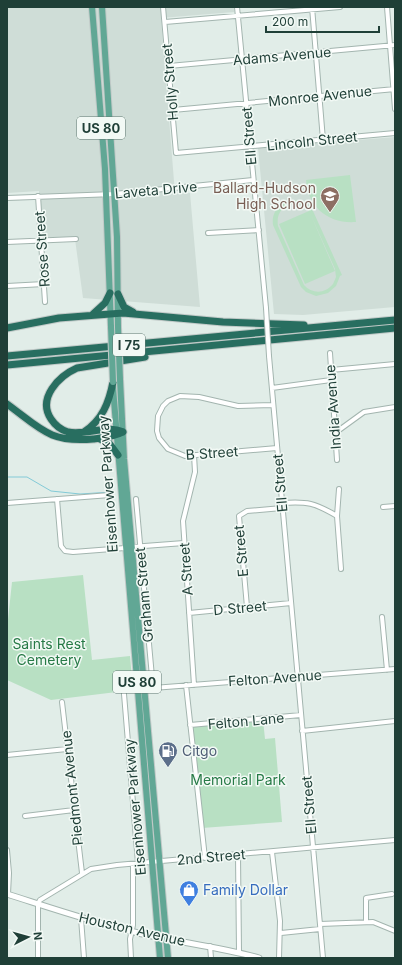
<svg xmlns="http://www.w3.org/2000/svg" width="402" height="965" viewBox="0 0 402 965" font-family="Inter,sans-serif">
<rect width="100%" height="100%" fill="#e1ede8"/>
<path fill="#cfddd7" d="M 7,7 L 234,7 L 234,12 L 161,18 L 175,194 L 190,193 L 200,307 L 83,298 L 75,239 L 39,242 L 39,191 L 7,193 Z
M 395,137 L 395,307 L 303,315 L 274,314 L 258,148 Z"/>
<path fill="#b8e0c3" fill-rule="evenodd" d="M 350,175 L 356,222 C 328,224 308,207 306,180 Z
M 297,200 L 306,203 L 313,211 L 342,275 L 340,276 L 336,286 L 328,293 L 316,296 L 306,292 L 301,287 L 273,225 C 271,210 282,200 297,200 ZM 293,204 L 303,205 L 309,211 L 279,224 L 305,284 L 335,271 L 310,213 L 335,269 L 336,277 L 333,284 C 325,294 312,294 304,285 L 278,226 C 276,214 282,206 293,204 Z
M 83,575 L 92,660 L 130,656 L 133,690 L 51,700 L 7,680 L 7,629 L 12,582 Z
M 263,720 L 265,739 L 275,738 L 282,822 L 202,828 L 193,725 Z"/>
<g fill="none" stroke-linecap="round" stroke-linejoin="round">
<path stroke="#83cad7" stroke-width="1" d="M 7,477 L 27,477 L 51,491 L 80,494 L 112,492"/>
<defs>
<path id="minor" d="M 163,7 L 176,153 L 395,133
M 237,7 L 266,308
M 312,7 L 323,140
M 387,7 L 395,109
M 165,22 L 340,7
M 169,66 L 395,45
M 173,110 L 395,89
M 38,196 L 45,302
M 7,198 L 114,194 L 253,180
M 208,233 L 259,230
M 7,242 L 76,239
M 7,286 L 44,284
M 330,353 L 337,460
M 269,356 L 323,958
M 331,370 L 395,364
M 272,388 L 331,380
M 273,405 L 238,406 L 199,397 L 180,396 L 168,401 L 163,406 L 158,416 L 157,431 L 159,438 L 168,449 L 185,456 L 277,448
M 335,433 L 364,412 L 395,407
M 57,499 L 61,546 L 65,551 L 73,552 L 125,548 L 127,550
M 136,499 L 153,688 L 395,669
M 7,503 L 110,495
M 282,503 C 307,501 315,503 337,516 L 341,569
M 383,507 L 395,506
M 337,516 L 339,489
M 131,547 L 184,543
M 247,607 L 239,516 L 247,511 L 282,508
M 189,613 L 291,603
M 382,617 L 387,670
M 186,685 L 205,858
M 194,685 L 183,521 L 195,472 L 194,455
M 124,694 L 138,863
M 62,702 L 82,873
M 190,725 L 301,715
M 302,731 L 395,721
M 7,755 L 67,749
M 25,816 L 74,810
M 7,850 L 9,873 L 8,894
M 272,852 L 280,921 L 279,958
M 238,855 L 239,952
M 81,918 L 84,958
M 366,921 L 366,898 L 392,894
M 320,924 L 373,922 L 395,931
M 281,933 L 320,929
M 210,946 L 211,958
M 38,958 L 38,904 L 40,900 L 91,869 L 117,865 L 395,840
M 131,958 L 130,939 L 133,925 L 133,864"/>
<path id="tertiary" d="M 7,894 C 48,907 89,921 130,931 C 173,942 217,946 259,958"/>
<path id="primary" d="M 92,7 L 105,169 L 111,327
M 102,7 L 117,237 L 118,327
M 120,379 L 124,459 L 168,958
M 113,388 L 160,958"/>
<path id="motorway" d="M 118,294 L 124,307 L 133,312
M 93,314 L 105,303 L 110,293
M 7,328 L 59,318 L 123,313 L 223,322 L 304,325
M 7,356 L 395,320
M 7,365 L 395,328
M 7,404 C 40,428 49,443 93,439 C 103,438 114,437 123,432
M 84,432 C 102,420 109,403 113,382
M 123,432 C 106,424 86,436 68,432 C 61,430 55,425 51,419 C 37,398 59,376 77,368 L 145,357
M 100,439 L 109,443 L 118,455"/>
</defs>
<use href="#minor" stroke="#a3b5af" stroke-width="6"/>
<use href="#tertiary" stroke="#a3b5af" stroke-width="7"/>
<use href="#primary" stroke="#c0c9c7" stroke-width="8"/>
<use href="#motorway" stroke="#c0c9c7" stroke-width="9"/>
<use href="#minor" stroke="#fff" stroke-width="4"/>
<use href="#tertiary" stroke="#fff" stroke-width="5"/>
<use href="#primary" stroke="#61a795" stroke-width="6"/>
<use href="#motorway" stroke="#286e60" stroke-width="7"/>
<defs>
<path id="minor-bridge" d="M 266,308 L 269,356"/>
<path id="primary-bridge" d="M 111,327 L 113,382
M 118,327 L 120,379"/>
</defs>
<use href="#minor-bridge" stroke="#a3b5af" stroke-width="6" stroke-linecap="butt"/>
<use href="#primary-bridge" stroke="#c0c9c7" stroke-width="8" stroke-linecap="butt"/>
<use href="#minor-bridge" stroke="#fff" stroke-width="4"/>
<use href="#primary-bridge" stroke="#61a795" stroke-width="6"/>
</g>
<defs>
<symbol id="school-pin" viewBox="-11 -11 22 30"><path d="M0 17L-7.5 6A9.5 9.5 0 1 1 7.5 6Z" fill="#8d6e63" stroke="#f2f9f5"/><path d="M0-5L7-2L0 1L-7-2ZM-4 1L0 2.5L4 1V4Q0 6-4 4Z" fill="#fff"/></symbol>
<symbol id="fuel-pin" viewBox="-11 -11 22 30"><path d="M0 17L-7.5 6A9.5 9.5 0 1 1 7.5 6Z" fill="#5c6f8a" stroke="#f2f9f5"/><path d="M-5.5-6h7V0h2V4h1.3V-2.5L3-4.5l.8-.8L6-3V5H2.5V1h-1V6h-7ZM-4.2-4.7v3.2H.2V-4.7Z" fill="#fff"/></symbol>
<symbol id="shop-pin" viewBox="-11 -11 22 30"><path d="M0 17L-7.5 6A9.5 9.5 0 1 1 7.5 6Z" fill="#3f7fe0" stroke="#f2f9f5"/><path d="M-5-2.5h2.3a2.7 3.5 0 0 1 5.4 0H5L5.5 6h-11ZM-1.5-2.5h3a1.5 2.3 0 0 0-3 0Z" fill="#fff"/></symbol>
</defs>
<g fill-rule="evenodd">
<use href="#school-pin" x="319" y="185" width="22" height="30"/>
<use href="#fuel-pin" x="157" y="740" width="22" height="30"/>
<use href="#shop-pin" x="178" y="879" width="22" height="30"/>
</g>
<g text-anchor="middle" stroke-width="3" stroke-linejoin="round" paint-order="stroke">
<g fill="#f2f9f5" stroke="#5e7770" stroke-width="1">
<rect x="77" y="117" width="48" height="22" rx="3"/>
<rect x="113" y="334" width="32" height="22" rx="3"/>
<rect x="113" y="671" width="48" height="22" rx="3"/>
</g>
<g font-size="13" font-weight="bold" fill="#1f3f37">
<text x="101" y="133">US 80</text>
<text x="129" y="350">I 75</text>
<text x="137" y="687">US 80</text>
</g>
<g font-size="14" fill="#1f3f37" stroke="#f2f9f5">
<text transform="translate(282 56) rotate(-5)" y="5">Adams Avenue</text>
<text transform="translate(170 82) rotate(-95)" y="5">Holly Street</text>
<text transform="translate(320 96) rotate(-6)" y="5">Monroe Avenue</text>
<text transform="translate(249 136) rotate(-95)" y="5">Ell Street</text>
<text transform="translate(312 141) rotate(-6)" y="5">Lincoln Street</text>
<text transform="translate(156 190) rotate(-5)" y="5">Laveta Drive</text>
<text transform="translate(42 249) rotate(-94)" y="5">Rose Street</text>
<text transform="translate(333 407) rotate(-94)" y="5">India Avenue</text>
<text transform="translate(212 453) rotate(-4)" y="5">B Street</text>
<text transform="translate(280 483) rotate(-95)" y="5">Ell Street</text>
<text transform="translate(108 484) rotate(-94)" y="5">Eisenhower Parkway</text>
<text transform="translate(241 551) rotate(-95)" y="5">E Street</text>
<text transform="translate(186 569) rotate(-94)" y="5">A Street</text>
<text transform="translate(144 595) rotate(-95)" y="5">Graham Street</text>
<text transform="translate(240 608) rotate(-5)" y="5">D Street</text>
<text transform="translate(275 678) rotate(-4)" y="5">Felton Avenue</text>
<text transform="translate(246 721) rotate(-5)" y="5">Felton Lane</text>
<text transform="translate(72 788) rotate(-96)" y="5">Piedmont Avenue</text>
<text transform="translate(309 805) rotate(-95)" y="5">Ell Street</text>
<text transform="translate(135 807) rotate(-95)" y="5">Eisenhower Parkway</text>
<text transform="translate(211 857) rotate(-5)" y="5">2nd Street</text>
<text transform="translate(132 929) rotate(13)" y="5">Houston Avenue</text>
</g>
<g font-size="14" fill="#785e54" stroke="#f2f9f5" text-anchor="end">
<text x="316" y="193">Ballard-Hudson<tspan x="316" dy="16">High School</tspan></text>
</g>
<g font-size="14" fill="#267a46" stroke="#f2f9f5">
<text x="49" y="649">Saints Rest<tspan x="49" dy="16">Cemetery</tspan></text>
<text x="238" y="785">Memorial Park</text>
</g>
<g font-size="14" fill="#4e5e75" stroke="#f2f9f5" text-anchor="start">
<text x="182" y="756">Citgo</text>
</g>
<g font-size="14" fill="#366cbe" stroke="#f2f9f5" text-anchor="start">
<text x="203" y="895">Family Dollar</text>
</g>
</g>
<rect width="402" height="965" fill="none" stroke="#1f3f37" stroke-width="16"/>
<g transform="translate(28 937) rotate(84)" stroke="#f2f9f5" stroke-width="3" paint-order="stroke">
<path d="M0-3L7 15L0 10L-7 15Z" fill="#1f3f37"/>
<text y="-6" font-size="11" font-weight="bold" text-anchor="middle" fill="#1f3f37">N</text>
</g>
<path d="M266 26v6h113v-6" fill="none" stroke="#1f3f37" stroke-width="2"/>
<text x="272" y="26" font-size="12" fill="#1f3f37" stroke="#f2f9f5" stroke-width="3" paint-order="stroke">200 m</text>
</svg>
